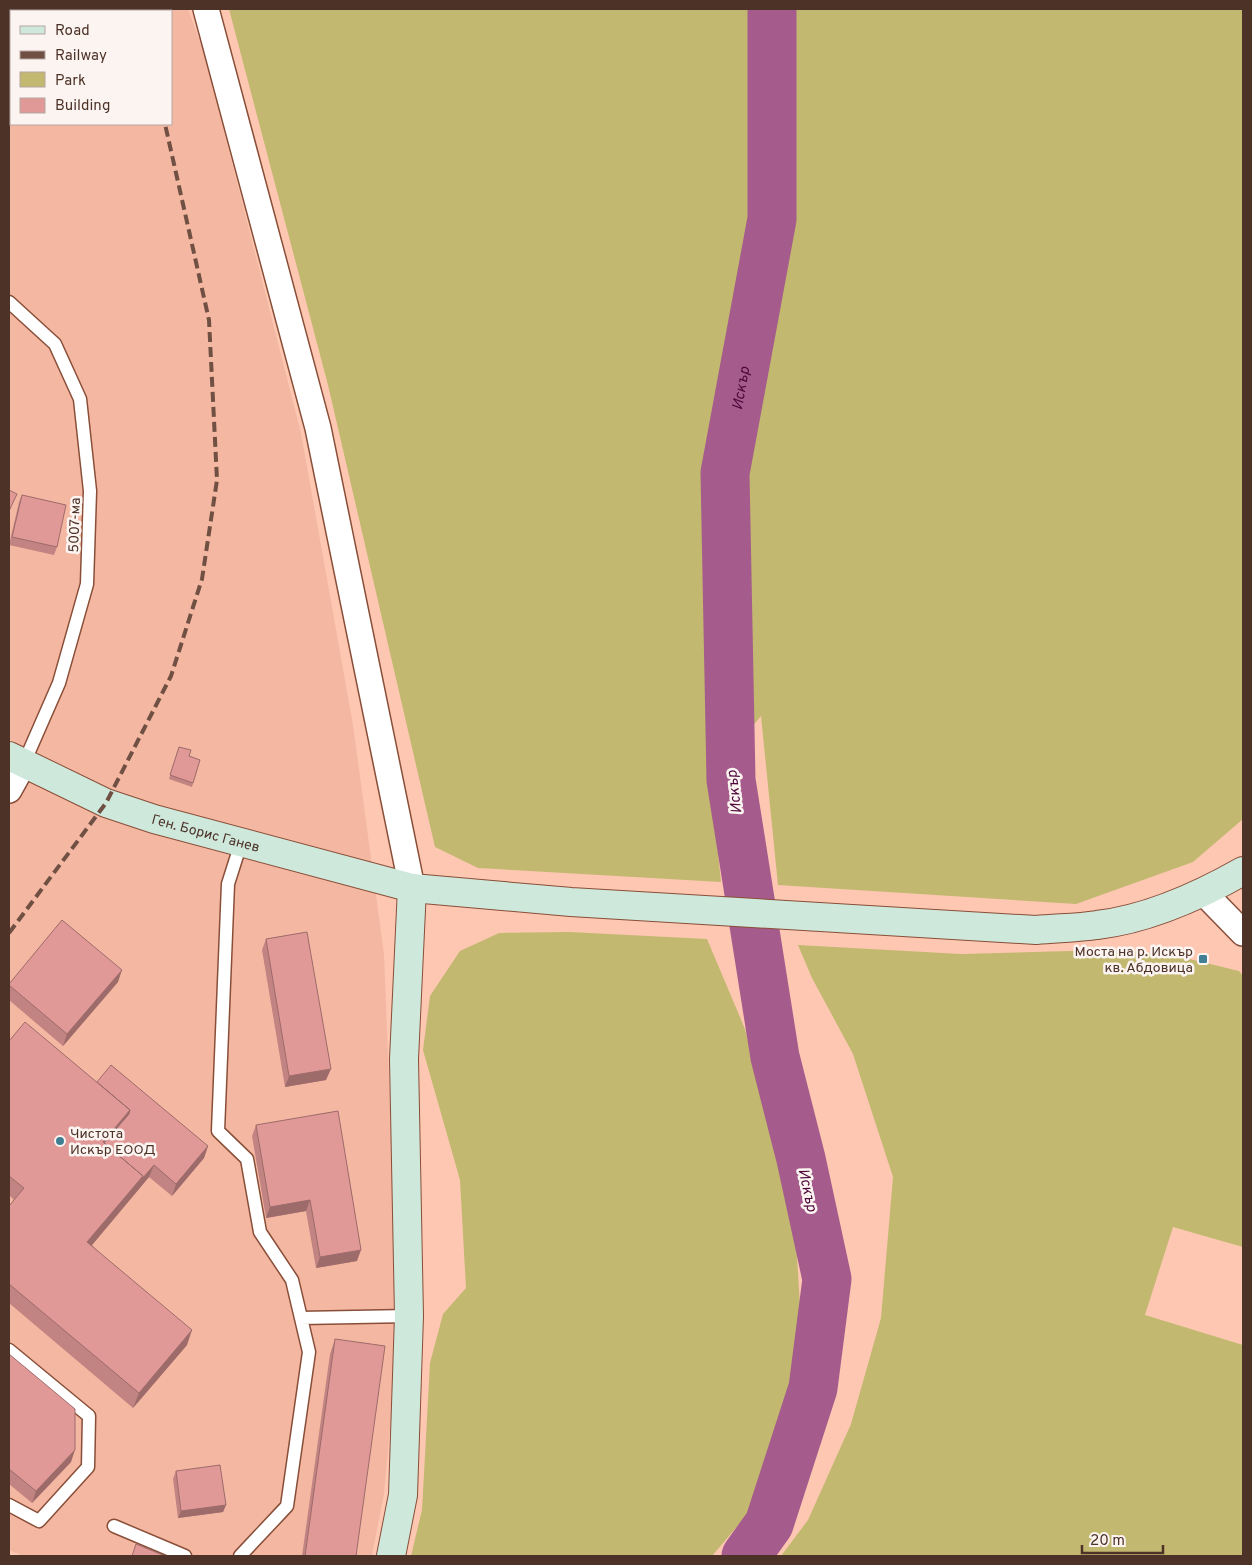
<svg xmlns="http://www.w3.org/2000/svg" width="1252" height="1565" viewBox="0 0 1252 1565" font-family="Overpass,sans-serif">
<rect width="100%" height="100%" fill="#fdc7b2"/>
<path fill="#f4b8a2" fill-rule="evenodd" d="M 9,9 L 188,9 L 203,49 L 301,433 L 353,725 L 384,954 L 399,1329 L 384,1494 L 372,1556 L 23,1556 L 9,1550 ZM 11,11 L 171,11 L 171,124 L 11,124 Z"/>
<path fill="#c2b86f" d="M 229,9 L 1243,9 L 1243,819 L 1193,862 L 1076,904 L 778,885 L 761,716 L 710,777 L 721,882 L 478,868 L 435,847 L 328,385 Z
M 569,932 L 707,939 L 745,1029 L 795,1223 L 803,1356 L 752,1509 L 712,1556 L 411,1556 L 422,1510 L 430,1363 L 443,1314 L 466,1288 L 460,1180 L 423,1050 L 430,996 L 460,951 L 499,933 Z
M 798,945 L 961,954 L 1107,950 L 1177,956 L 1239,971 L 1243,976 L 1243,1247 L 1173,1227 L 1145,1315 L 1243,1345 L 1243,1556 L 781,1556 L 808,1520 L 851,1424 L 881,1318 L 893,1177 L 853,1054 L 812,978 Z"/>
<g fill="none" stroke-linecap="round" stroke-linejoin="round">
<path stroke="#a55c8c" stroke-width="49" id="s1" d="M 746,1556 L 769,1524 L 813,1388 L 827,1279 L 801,1159 L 775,1057 L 731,780 L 725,473 L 772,219 L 772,9"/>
<defs>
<path id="lane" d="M 9,302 L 55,344 L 80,399 L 90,491 L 87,584 L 59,683 L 24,763
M 301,1318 L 409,1316
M 9,1350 L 89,1416 L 88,1467 L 39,1521 L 9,1505
M 114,1526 L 185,1556
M 240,1556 L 287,1506 L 309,1352 L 292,1280 L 260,1232 L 247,1159 L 218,1131 L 228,884 L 241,843"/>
<path id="street" d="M 206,9 L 318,428 L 412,888
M 9,790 L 24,763
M 1204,893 L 1243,933"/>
<g id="secondary">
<path id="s2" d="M 9,756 L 106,803 L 154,819 L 412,888 L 571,902 L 1036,930 C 1057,928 1077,928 1097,925 C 1149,919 1199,896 1243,871"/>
<path d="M 391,1556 L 403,1495 L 409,1316 L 404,1059 L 412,888"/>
</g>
</defs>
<use href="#lane" stroke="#894e38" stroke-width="15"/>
<use href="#street" stroke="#894e38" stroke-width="28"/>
<use href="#secondary" stroke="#894e38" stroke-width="30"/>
<use href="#lane" stroke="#fff" stroke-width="12"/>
<use href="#street" stroke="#fff" stroke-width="25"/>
<use href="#secondary" stroke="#cee8dc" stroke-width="28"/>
<path stroke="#715044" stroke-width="4" stroke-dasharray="10 5" stroke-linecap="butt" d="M 129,9 L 130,11
M 9,933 L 106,803 L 171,676 L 202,579 L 217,480 L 209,320 L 165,124"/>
</g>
<path fill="#c18482" d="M 22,495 L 57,547 L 54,555 L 9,545 L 19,502 Z
M 179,747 L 189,756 L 200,760 L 192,787 L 169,779 Z
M 266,939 L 326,1080 L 285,1087 L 262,950 Z
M 118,982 L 63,1046 L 9,1000 L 9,984 Z
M 9,1041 L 97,1082 L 208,1146 L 204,1158 L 172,1196 L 149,1177 L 92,1245 L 187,1345 L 133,1408 L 9,1303 L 9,1206 L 14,1200 L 9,1195 Z
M 256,1125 L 357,1261 L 316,1268 L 306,1211 L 266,1218 L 252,1136 Z
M 335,1339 L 356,1556 L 302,1556 L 330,1354 Z
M 9,1354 L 71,1462 L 32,1503 L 9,1484 Z
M 176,1471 L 226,1505 L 223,1512 L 178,1518 L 173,1479 Z"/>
<path fill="#9d6b6a" d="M 122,970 L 118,982 L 63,1046 L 67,1034 Z
M 331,1069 L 326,1080 L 285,1087 L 289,1076 Z
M 130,1110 L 125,1125 L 105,1148 L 103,1142 Z
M 208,1146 L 204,1158 L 172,1196 L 176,1184 Z
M 154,1165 L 149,1177 L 82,1257 L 87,1242 L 143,1176 Z
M 310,1200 L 306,1211 L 266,1218 L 270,1207 Z
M 361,1250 L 357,1261 L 316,1268 L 320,1257 Z
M 192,1330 L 187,1345 L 133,1408 L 139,1393 Z
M 75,1450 L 71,1462 L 32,1503 L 36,1491 Z
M 226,1505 L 223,1512 L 178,1518 L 181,1511 Z"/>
<path fill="#e09997" stroke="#9d6b6a" d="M 9,490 L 17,494 L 9,511 Z
M 22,495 L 66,505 L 57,547 L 12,537 Z
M 179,747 L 191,750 L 189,756 L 200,760 L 193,783 L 170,775 Z
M 62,920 L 122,970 L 67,1034 L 9,985 L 9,984 Z
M 307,932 L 331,1069 L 289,1076 L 266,939 Z
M 25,1022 L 130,1110 L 103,1142 L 143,1176 L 87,1242 L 192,1330 L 139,1393 L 9,1284 L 9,1206 L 24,1188 L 9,1176 L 9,1041 Z
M 111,1065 L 208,1146 L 176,1184 L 154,1165 L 142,1179 L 143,1176 L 104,1143 L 129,1114 L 130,1110 L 97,1082 Z
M 338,1111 L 361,1250 L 320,1257 L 310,1200 L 270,1207 L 256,1125 Z
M 335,1339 L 385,1346 L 356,1556 L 305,1556 Z
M 9,1354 L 75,1409 L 75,1450 L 36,1491 L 9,1469 Z
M 220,1465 L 226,1505 L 181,1511 L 176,1471 Z
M 136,1544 L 165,1556 L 132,1556 Z"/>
<g fill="#3f7e93" stroke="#fbf4f1" stroke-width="2">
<rect x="1198" y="954" width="10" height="10" rx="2.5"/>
<circle cx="60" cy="1141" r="5"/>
</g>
<g text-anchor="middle" stroke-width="5" stroke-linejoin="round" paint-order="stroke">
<g font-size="14" fill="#4d3228" stroke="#fbf4f1">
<text transform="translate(74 525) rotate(-88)" y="5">5007-ма</text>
<text dy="5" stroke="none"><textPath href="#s2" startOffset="212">Ген. Борис Ганев</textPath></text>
</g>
<g font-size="14" fill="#4d3228" stroke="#fbf4f1" text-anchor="end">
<text x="1193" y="956">Моста на р. Искър<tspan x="1193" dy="16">кв. Абдовица</tspan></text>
<text x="70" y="1138" text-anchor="start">Чистота<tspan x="70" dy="16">Искър ЕООД</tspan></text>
</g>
<g font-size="15" font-style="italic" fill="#4e083c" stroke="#fbf4f1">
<text dy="5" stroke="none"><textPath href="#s1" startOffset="1194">Искър</textPath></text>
<text transform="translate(734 792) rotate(-97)" y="5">Искър</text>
<text transform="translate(808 1190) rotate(78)" y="5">Искър</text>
</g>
</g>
<rect width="1252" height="1565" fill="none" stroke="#4d3228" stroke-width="20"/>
<rect x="10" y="10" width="162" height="115" fill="#fbf4f1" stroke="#b5a6a1"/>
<rect x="20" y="26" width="25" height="8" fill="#cee8dc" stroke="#b5a6a1"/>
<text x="55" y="35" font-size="15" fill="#4d3228">Road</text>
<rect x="20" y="51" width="25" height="8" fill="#715044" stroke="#b5a6a1"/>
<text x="55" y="60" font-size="15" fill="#4d3228">Railway</text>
<rect x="20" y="72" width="25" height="15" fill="#c2b86f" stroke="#b5a6a1"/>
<text x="55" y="85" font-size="15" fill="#4d3228">Park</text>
<rect x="20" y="98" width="25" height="15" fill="#e09997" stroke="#b5a6a1"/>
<text x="55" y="110" font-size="15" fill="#4d3228">Building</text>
<path d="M1082 1545v8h81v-8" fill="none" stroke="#4d3228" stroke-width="2.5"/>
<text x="1090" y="1545" font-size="15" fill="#4d3228" stroke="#fbf4f1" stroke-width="4" paint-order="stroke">20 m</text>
</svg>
